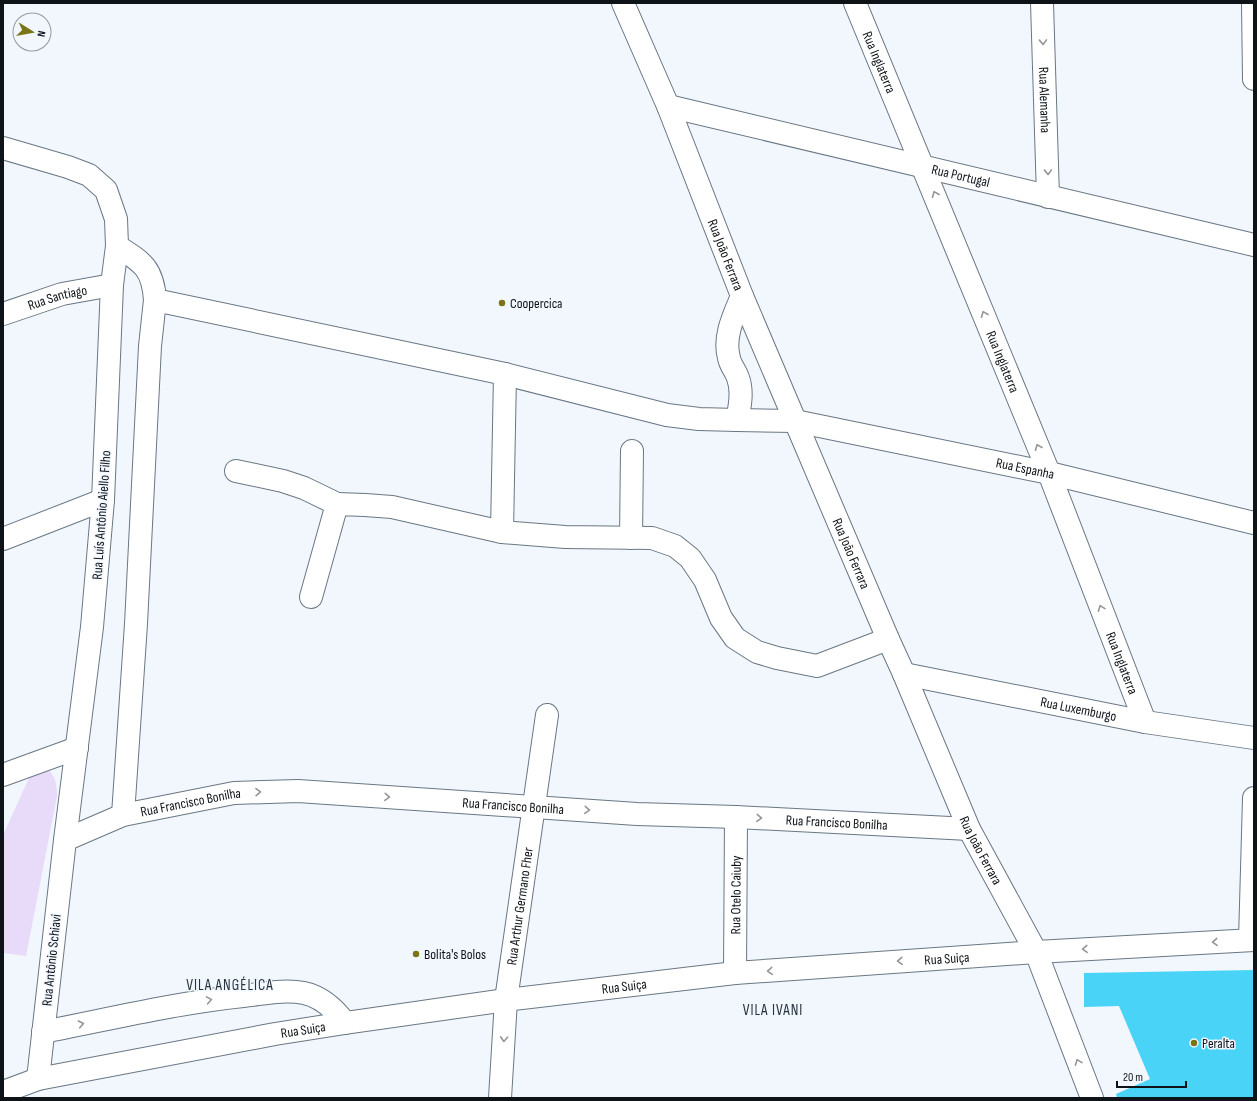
<svg xmlns="http://www.w3.org/2000/svg" width="1257" height="1101" viewBox="0 0 1257 1101" font-family="'Sofia Sans Condensed',sans-serif">
<rect width="100%" height="100%" fill="#f1f7fd"/>
<path fill="#e8dbfa" d="M 34,767 L 46,767 C 55,776 57,783 57,796 L 26,956 L 3,953 L 3,835 Z"/>
<path fill="#49d4f7" d="M 1254,970 L 1254,1098 L 1117,1098 L 1116,1094 L 1150,1079 L 1119,1006 L 1084,1007 L 1084,973 Z"/>
<g fill="none" stroke-linecap="round" stroke-linejoin="round">
<defs>
<g id="minor">
<path id="s1" d="M 623,3 L 668,106 L 742,296 L 888,639 L 904,674 L 969,829 L 1036,952 L 1092,1098"/>
<path id="s2" d="M 855,3 L 1049,473 L 1145,722"/>
<path id="s3" d="M 1042,3 L 1048,197"/>
<path d="M 1253,3 L 1254,79"/>
<path id="s4" d="M 668,106 L 1254,245"/>
<path d="M 3,148 L 68,167 L 89,175 L 106,190 L 116,219 L 117,246 L 112,285 L 103,500 L 92,627 L 65,840 L 38,1079"/>
<path d="M 117,246 C 142,262 153,268 155,300"/>
<path id="s5" d="M 3,314 L 62,294 L 112,285"/>
<path id="s6" d="M 737,420 L 795,421 L 1049,473 L 1254,523"/>
<path d="M 236,471 L 283,481 L 304,488 L 337,504"/>
<path d="M 502,532 L 505,374"/>
<path d="M 631,538 L 632,451"/>
<path d="M 3,539 L 103,500"/>
<path d="M 311,597 L 337,504 L 365,505 L 392,507 L 502,532 L 565,537 L 652,538 L 675,546 L 690,558 L 705,580 L 721,618 L 735,638 L 757,652 L 777,658 L 817,666 L 888,639"/>
<path id="s7" d="M 904,674 L 1145,722 L 1254,738"/>
<path d="M 3,775 L 77,748"/>
<path d="M 123,815 L 136,624 L 150,346 L 155,300 L 505,374 L 667,415 L 699,419 L 737,420 C 740,407 743,391 738,378 C 736,371 730,365 729,358 C 723,337 734,315 742,296"/>
<path id="s8" d="M 65,840 L 123,815 L 234,793 L 298,791 L 637,814 L 736,817 L 969,829"/>
<path d="M 1250,940 L 1254,798"/>
<path id="s9" d="M 735,973 L 736,817"/>
<path d="M 43,1032 C 110,1019 176,1003 243,996 C 263,994 284,989 304,993 C 322,997 334,1008 345,1023"/>
<path id="s10" d="M 500,1098 L 506,1000 L 547,715"/>
</g>
<g id="major">
<path id="s11" d="M 3,1092 L 38,1079 L 275,1034 L 345,1023 L 506,1000 L 735,973 L 1036,952 L 1254,940"/>
</g>
</defs>
<use href="#minor" stroke="#697784" stroke-width="24"/>
<use href="#major" stroke="#697784" stroke-width="24"/>
<use href="#minor" stroke="#fff" stroke-width="22"/>
<use href="#major" stroke="#fff" stroke-width="22"/>
</g>
<defs><path id="oneway-chevron" d="M-2-3.5L2.5 0L-2 3.5" fill="none" stroke-width="1.6" stroke-linecap="round" stroke-linejoin="round"/></defs>
<g stroke="#939597">
<use href="#oneway-chevron" transform="translate(1043 42) rotate(88)"/>
<use href="#oneway-chevron" transform="translate(1048 172) rotate(88)"/>
<use href="#oneway-chevron" transform="translate(935 194) rotate(-112)"/>
<use href="#oneway-chevron" transform="translate(984 314) rotate(-112)"/>
<use href="#oneway-chevron" transform="translate(1038 447) rotate(-112)"/>
<use href="#oneway-chevron" transform="translate(1101 608) rotate(-111)"/>
<use href="#oneway-chevron" transform="translate(258 792) rotate(-1)"/>
<use href="#oneway-chevron" transform="translate(387 797) rotate(4)"/>
<use href="#oneway-chevron" transform="translate(587 810) rotate(4)"/>
<use href="#oneway-chevron" transform="translate(759 818) rotate(3)"/>
<use href="#oneway-chevron" transform="translate(1215 942) rotate(177)"/>
<use href="#oneway-chevron" transform="translate(1085 949) rotate(177)"/>
<use href="#oneway-chevron" transform="translate(900 961) rotate(176)"/>
<use href="#oneway-chevron" transform="translate(770 971) rotate(176)"/>
<use href="#oneway-chevron" transform="translate(209 1000) rotate(-10)"/>
<use href="#oneway-chevron" transform="translate(81 1024) rotate(-12)"/>
<use href="#oneway-chevron" transform="translate(504 1039) rotate(93)"/>
<use href="#oneway-chevron" transform="translate(1078 1062) rotate(-111)"/>
</g>
<g fill="#7c7315" stroke="#f1f7fd" stroke-width="1.5">
<circle cx="502" cy="303" r="4"/>
<circle cx="416" cy="954" r="4"/>
<circle cx="1194" cy="1043" r="4"/>
</g>
<g text-anchor="middle" stroke-width="3" stroke-linejoin="round" paint-order="stroke">
<g font-size="14" fill="#0e1318" stroke="#f1f7fd">
<text dy="5" stroke="none"><textPath href="#s2" startOffset="64">Rua Inglaterra</textPath></text>
<text dy="5" stroke="none"><textPath href="#s3" startOffset="97">Rua Alemanha</textPath></text>
<text dy="5" stroke="none"><textPath href="#s4" startOffset="301">Rua Portugal</textPath></text>
<text dy="5" stroke="none"><textPath href="#s1" startOffset="272">Rua João Ferrara</textPath></text>
<text dy="5" stroke="none"><textPath href="#s5" startOffset="57">Rua Santiago</textPath></text>
<text dy="5" stroke="none"><textPath href="#s2" startOffset="388">Rua Inglaterra</textPath></text>
<text dy="5" stroke="none"><textPath href="#s6" startOffset="293">Rua Espanha</textPath></text>
<text transform="translate(101 515) rotate(-86)" y="5">Rua Luís Antônio Aiello Filho</text>
<text dy="5" stroke="none"><textPath href="#s1" startOffset="596">Rua João Ferrara</textPath></text>
<text dy="5" stroke="none"><textPath href="#s2" startOffset="712">Rua Inglaterra</textPath></text>
<text dy="5" stroke="none"><textPath href="#s7" startOffset="178">Rua Luxemburgo</textPath></text>
<text dy="5" stroke="none"><textPath href="#s8" startOffset="132">Rua Francisco Bonilha</textPath></text>
<text dy="5" stroke="none"><textPath href="#s8" startOffset="456">Rua Francisco Bonilha</textPath></text>
<text dy="5" stroke="none"><textPath href="#s8" startOffset="780">Rua Francisco Bonilha</textPath></text>
<text dy="5" stroke="none"><textPath href="#s1" startOffset="920">Rua João Ferrara</textPath></text>
<text dy="5" stroke="none"><textPath href="#s9" startOffset="78">Rua Otelo Caiuby</textPath></text>
<text dy="5" stroke="none"><textPath href="#s10" startOffset="193">Rua Arthur Germano Fher</textPath></text>
<text dy="5" stroke="none"><textPath href="#s11" startOffset="955">Rua Suiça</textPath></text>
<text transform="translate(51 960) rotate(-84)" y="5">Rua Antônio Schiavi</text>
<text dy="5" stroke="none"><textPath href="#s11" startOffset="631">Rua Suiça</textPath></text>
<text dy="5" stroke="none"><textPath href="#s11" startOffset="307">Rua Suiça</textPath></text>
</g>
<g font-size="14" fill="#0e1318" stroke="#f1f7fd" text-anchor="start">
<text x="510" y="308">Coopercica</text>
<text x="424" y="959">Bolita's Bolos</text>
<text x="1202" y="1048">Peralta</text>
</g>
<g font-size="15" letter-spacing="1" fill="#28343f" stroke="#f1f7fd">
<text x="230" y="990">VILA ANGÉLICA</text>
<text x="773" y="1015">VILA IVANI</text>
</g>
</g>
<rect width="1257" height="1101" fill="none" stroke="#0e1318" stroke-width="8"/>
<g transform="translate(32 32) rotate(101)"><circle r="19" fill="#f1f7fd" stroke="#969ca1"/>
<path d="M0-3L7 15L0 10L-7 15Z" fill="#7c7315"/>
<text y="-6" font-size="11" font-weight="bold" text-anchor="middle" fill="#0e1318">N</text>
</g>
<path d="M1117 1081v6h69v-6" fill="none" stroke="#0e1318" stroke-width="2"/>
<text x="1123" y="1081" font-size="12" fill="#0e1318" stroke="#f1f7fd" stroke-width="3" paint-order="stroke">20 m</text>
</svg>
